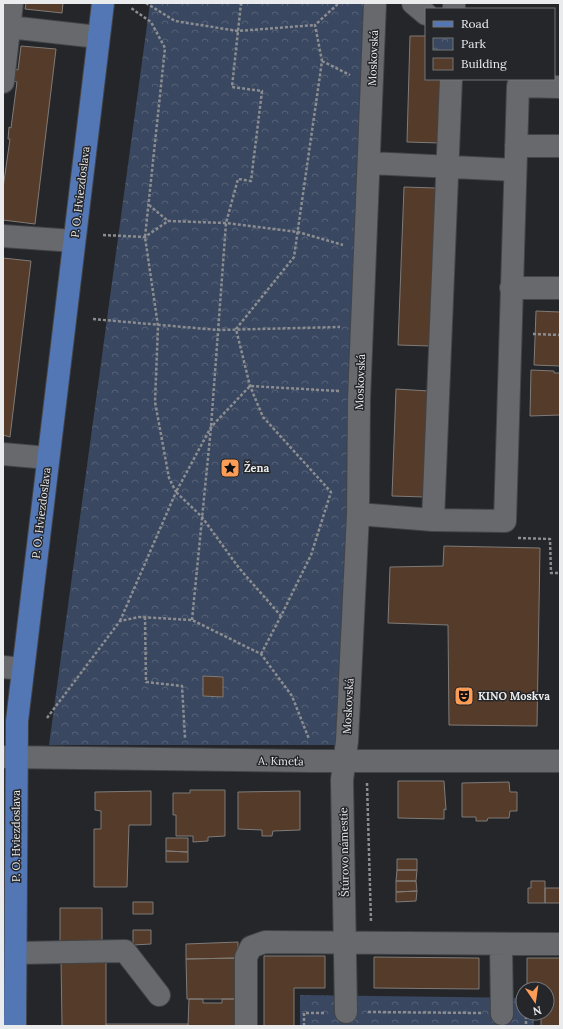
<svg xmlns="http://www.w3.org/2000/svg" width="563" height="1029" viewBox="0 0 563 1029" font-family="Lora,serif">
<defs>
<pattern id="park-crowns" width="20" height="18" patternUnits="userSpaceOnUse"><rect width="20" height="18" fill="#394760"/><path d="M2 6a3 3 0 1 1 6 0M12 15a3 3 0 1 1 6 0" fill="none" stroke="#566277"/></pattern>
</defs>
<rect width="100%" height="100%" fill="#242629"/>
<path fill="url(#park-crowns)" d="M 150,3 L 370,3 L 344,745 L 49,745 Z
M 300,995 L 523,998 L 523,1013 L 534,1013 L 534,1026 L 300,1026 Z"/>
<path fill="#553b2a" stroke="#7f7b78" d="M 26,3 L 63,3 L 62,13 L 25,9 Z
M 410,36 L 426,36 L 426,79 L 442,79 L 440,143 L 407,142 Z
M 21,46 L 56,49 L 35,224 L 3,220 L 3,188 L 10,139 L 8,139 L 9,127 L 11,128 L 17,82 L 14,81 L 16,69 L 18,70 Z
M 404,187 L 436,188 L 430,346 L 398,345 Z
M 3,258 L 31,261 L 10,437 L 3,435 Z
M 536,311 L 560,312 L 560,366 L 534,365 Z
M 531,370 L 554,371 L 554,373 L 560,373 L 560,415 L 530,416 Z
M 396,389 L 429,391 L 425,497 L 392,496 Z
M 444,546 L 540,548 L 537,726 L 449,725 L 448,625 L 388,623 L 390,567 L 443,566 Z
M 203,676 L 223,677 L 223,697 L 203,696 Z
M 398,781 L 444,781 L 446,810 L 444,809 L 444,819 L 398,818 Z
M 509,782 L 510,792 L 517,792 L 517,811 L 510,811 L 509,818 L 488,818 L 487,821 L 476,821 L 476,817 L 462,817 L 462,783 Z
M 190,790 L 225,790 L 225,836 L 208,837 L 208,841 L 193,842 L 193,836 L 176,836 L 176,815 L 173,815 L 173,793 L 190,793 Z
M 151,791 L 151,825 L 129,825 L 127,887 L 94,887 L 94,829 L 101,829 L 101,811 L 95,810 L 95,792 Z
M 300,791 L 300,830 L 273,831 L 272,836 L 262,836 L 262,830 L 238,829 L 238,792 Z
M 166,838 L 188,838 L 188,852 L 166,851 Z
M 166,851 L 188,852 L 188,862 L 166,862 Z
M 397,859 L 417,859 L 417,870 L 397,870 Z
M 397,870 L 417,870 L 416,881 L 396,881 Z
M 396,881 L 416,881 L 417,891 L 396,892 Z
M 531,881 L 545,881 L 545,903 L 528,903 L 528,888 L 531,888 Z
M 545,888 L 560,888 L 560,903 L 545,903 Z
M 417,891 L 416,901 L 396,902 L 396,892 Z
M 133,902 L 153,902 L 153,914 L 133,914 Z
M 60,908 L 102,908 L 102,942 L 60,943 Z
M 133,930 L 151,930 L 151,944 L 133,945 Z
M 238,942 L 238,958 L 186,959 L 186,944 Z
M 264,956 L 325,956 L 325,988 L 294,988 L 294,1026 L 264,1026 Z
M 374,957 L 479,958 L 479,989 L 374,988 Z
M 61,958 L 106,959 L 106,1026 L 62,1026 Z
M 238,958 L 238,999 L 187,999 L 186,959 Z
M 527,958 L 560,958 L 560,1026 L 541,1026 L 541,1013 L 547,1013 L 547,989 L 527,988 Z
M 189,999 L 203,999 L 203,1003 L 222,1003 L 222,999 L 238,999 L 238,1026 L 188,1026 Z
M 106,1024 L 188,1024 L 188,1026 L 106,1026 Z"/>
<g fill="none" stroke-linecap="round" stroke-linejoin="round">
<defs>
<path id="minor" d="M 413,3 L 426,14
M 454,9 L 454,3
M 9,27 L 98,37
M 3,82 L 12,3
M 516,146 L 560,146
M 369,163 L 515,170
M 3,236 L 74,241
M 511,288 L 560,288
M 3,454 L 48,458
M 358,514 L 433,520 L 505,521 L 518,86 L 560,87
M 433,520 L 451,79
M 3,667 L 23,669
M 3,757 L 311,761 L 560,761
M 501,944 L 502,1014
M 16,953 L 125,951 L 159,995
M 346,1012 L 342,780 L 347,741 L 358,514 L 359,400 L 375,3
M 246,1026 L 246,957 L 251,947 L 265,942 L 560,944"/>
<path id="major" d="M 15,1026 L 17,721 L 103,3"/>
</defs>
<use href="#minor" stroke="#424447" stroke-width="24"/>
<use href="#major" stroke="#424447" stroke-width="24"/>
<path stroke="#8c8d90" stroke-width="2.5" stroke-dasharray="3 2" stroke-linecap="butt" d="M 146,3 L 175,21 L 238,31 L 315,25
M 322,61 L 350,75
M 149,205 L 168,221
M 103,235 L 145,237 L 168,221 L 226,223 L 298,232 L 343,245
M 93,319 L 218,330 L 340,327
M 533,334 L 560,335
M 339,391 L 250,386 L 211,427 L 176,492 L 202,517 L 239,568 L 281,616 L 311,555 L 331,492 L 263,417 L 250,386 L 236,329 L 294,257 L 322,61 L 315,25 L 339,3
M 518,538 L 550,539 L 551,573 L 560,573
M 145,617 L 146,682 L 182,686 L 185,738
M 192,620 L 211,427 L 226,223 L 238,179 L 251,181 L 262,91 L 232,87 L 241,3
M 120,621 L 176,492 L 169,478 L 155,402 L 158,326 L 145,237 L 165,48 L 151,22 L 131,8
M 261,654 L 281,616
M 47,718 L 120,621 L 139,617 L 192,620 L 261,654 L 292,696 L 309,739
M 367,783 L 371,922
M 368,1012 L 481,1013
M 523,1014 L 526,1014 L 526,1026
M 304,1026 L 304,1013 L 325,1013"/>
<use href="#minor" stroke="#67696d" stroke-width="22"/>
<use href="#major" stroke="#5376b5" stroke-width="22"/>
</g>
<defs>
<symbol id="sight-square" viewBox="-11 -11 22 22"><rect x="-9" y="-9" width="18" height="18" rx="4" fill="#fd9c56" stroke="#242629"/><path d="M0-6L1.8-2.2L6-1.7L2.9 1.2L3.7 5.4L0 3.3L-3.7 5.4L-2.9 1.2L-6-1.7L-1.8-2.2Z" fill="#111"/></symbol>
<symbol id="theatre-square" viewBox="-11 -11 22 22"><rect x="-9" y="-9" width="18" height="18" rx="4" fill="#fd9c56" stroke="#242629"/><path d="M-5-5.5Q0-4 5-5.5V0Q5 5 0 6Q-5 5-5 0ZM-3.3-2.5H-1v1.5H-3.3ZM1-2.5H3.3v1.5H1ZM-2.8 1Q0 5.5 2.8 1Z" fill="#111"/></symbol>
</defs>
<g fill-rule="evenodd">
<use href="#sight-square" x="219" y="457" width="22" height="22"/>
<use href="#theatre-square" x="453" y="685" width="22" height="22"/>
</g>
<g text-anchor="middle" stroke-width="3" stroke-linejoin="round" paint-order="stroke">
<g font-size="11" fill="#eaebed" stroke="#242629">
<text transform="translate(373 58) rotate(-88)" y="4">Moskovská</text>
<text transform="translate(80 192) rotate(-83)" y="4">P. O. Hviezdoslava</text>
<text transform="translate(360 382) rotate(-88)" y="4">Moskovská</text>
<text transform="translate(41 513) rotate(-83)" y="4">P. O. Hviezdoslava</text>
<text transform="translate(348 706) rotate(-87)" y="4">Moskovská</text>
<text transform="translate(281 761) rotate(1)" y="4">A. Kmeťa</text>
<text transform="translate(16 836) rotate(-90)" y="4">P. O. Hviezdoslava</text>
<text transform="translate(344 852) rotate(-91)" y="4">Štúrovo námestie</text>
</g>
<g font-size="11" font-weight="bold" fill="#eaebed" stroke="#242629" text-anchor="start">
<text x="244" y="472">Žena</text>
<text x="478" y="700">KINO Moskva</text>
</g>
</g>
<rect width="563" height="1029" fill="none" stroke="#eaebed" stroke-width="8"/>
<rect x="425" y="8" width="130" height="72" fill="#242629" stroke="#737577"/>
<rect x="433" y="21" width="20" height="6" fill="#5376b5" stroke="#737577"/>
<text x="461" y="28" font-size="12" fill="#eaebed">Road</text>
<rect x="433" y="38" width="20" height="12" fill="url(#park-crowns)" stroke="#737577"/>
<text x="461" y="48" font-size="12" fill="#eaebed">Park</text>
<rect x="433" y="58" width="20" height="12" fill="#553b2a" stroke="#737577"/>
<text x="461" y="68" font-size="12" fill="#eaebed">Building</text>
<g transform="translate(535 1001) rotate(167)"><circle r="19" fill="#242629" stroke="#737577"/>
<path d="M0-3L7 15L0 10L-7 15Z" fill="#fd9c56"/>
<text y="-6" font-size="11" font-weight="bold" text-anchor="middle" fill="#eaebed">N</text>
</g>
</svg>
